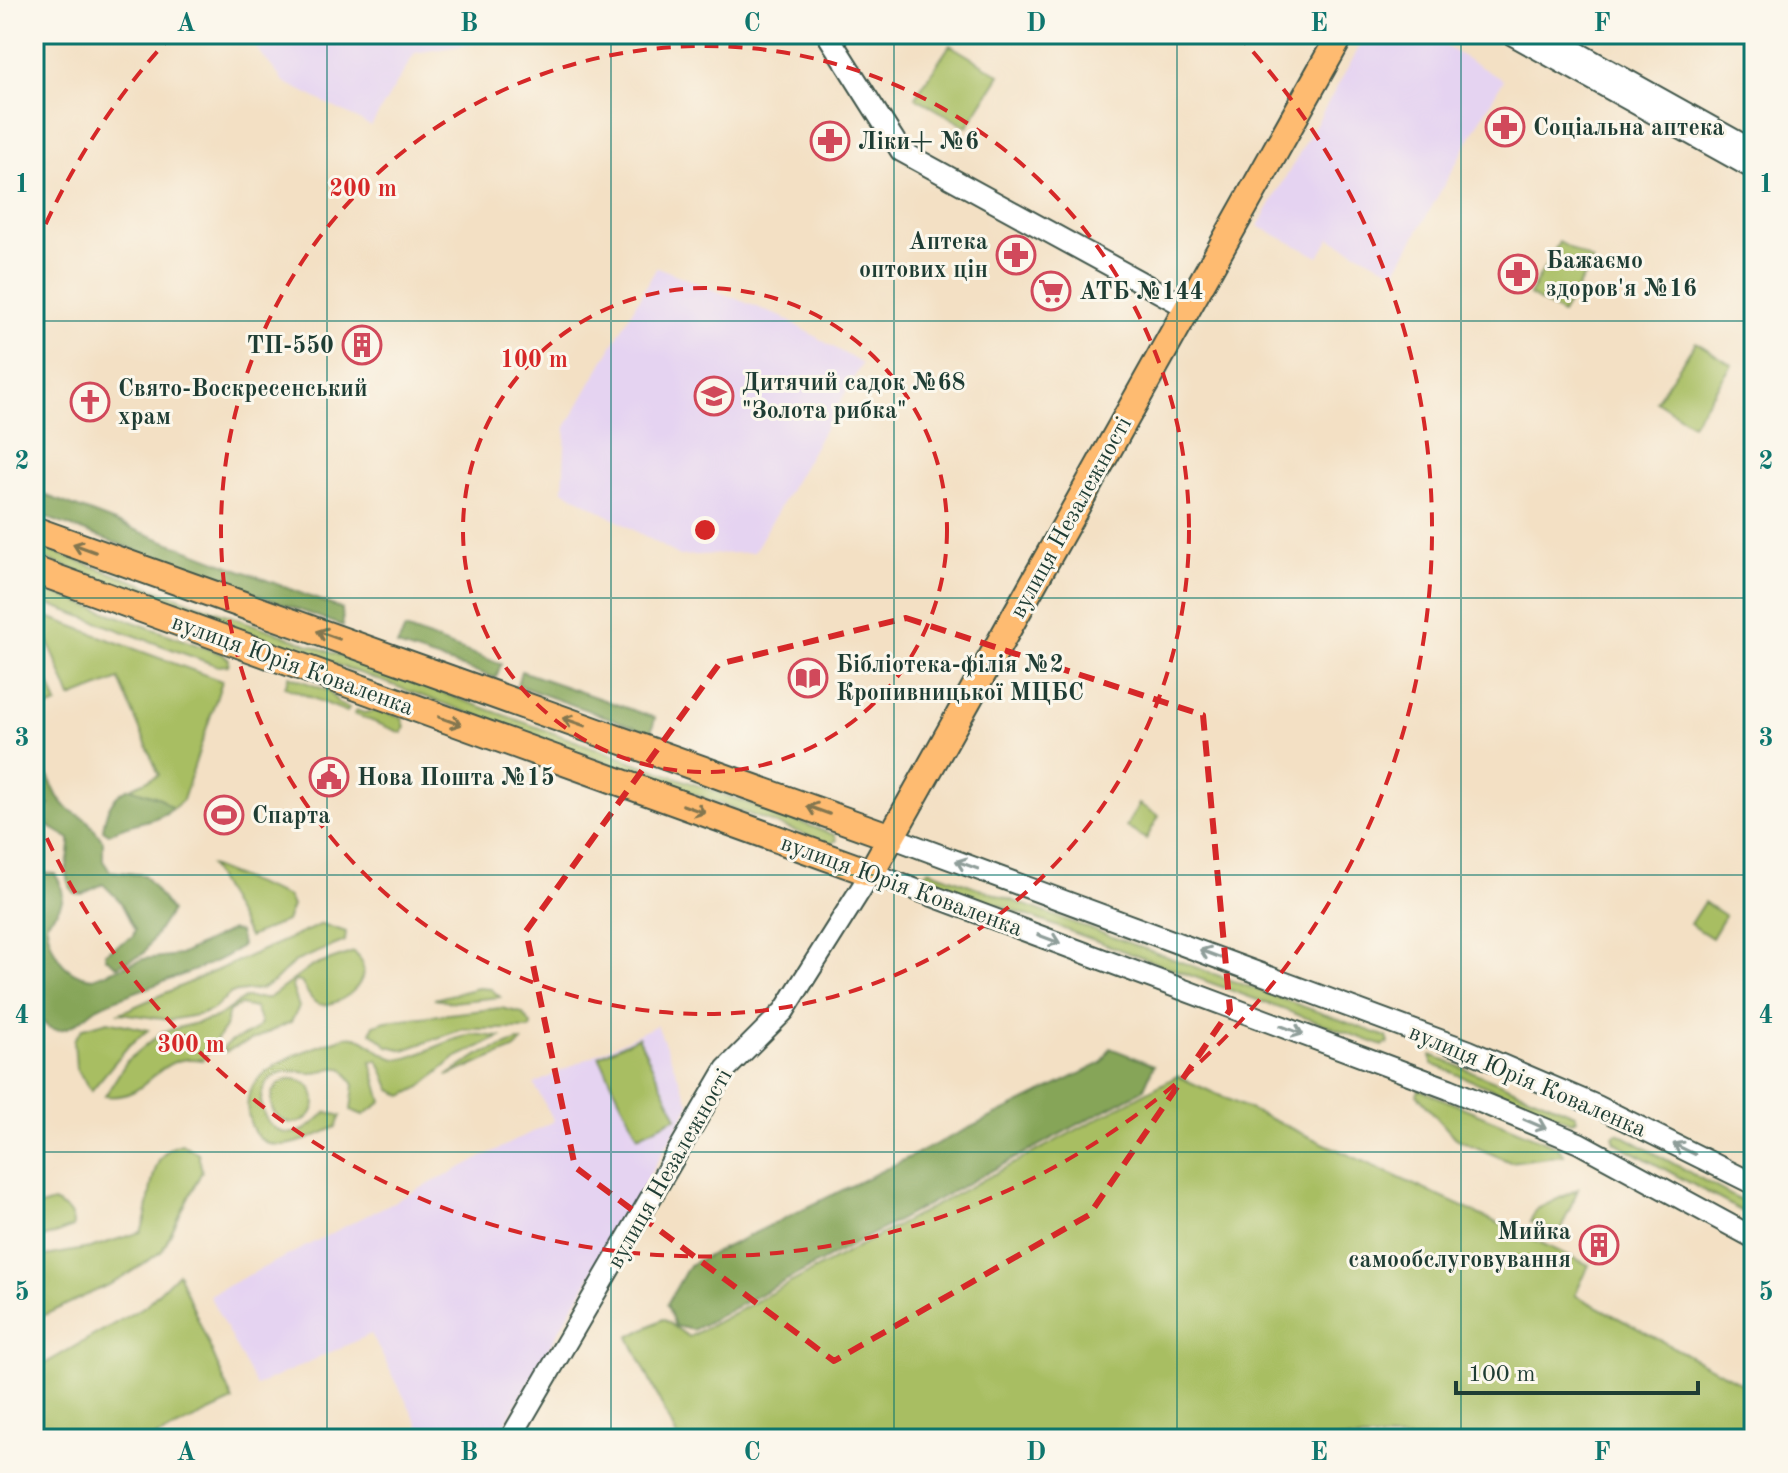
<svg xmlns="http://www.w3.org/2000/svg" width="1788" height="1473" viewBox="0 0 1788 1473" font-family="'Old Standard TT',serif">
<rect width="100%" height="100%" fill="#fbf7ec"/>
<filter id="ink" filterUnits="userSpaceOnUse"><feTurbulence type="fractalNoise" baseFrequency=".0125" numOctaves="2"/><feDisplacementMap in="SourceGraphic" scale="16" xChannelSelector="R" yChannelSelector="G"/><feConvolveMatrix kernelMatrix="1 2 1 2 8 2 1 2 1" color-interpolation-filters="sRGB"/></filter>
<filter id="wash" filterUnits="userSpaceOnUse"><feTurbulence type="fractalNoise" baseFrequency=".006" numOctaves="4" result="noise"/><feDisplacementMap in="SourceGraphic" scale="32" xChannelSelector="R" yChannelSelector="G"/><feGaussianBlur stdDeviation="1.8" result="paint"/><feColorMatrix in="noise" values="0 0 0 0 0 0 0 0 0 0 0 0 0 0 0 0 0 1.4 0 .05"/><feComposite in="paint" operator="in"/></filter>
<g filter="url(#wash)">
<rect width="100%" height="100%" fill="#f3e0c4"/>
<path fill="#e5d3f1" d="M 245,34 L 536,34 L 415,53 L 371,126 L 284,82 Z
M 1367,34 L 1424,34 L 1503,80 L 1395,272 L 1330,238 L 1319,257 L 1258,226 Z
M 657,267 L 784,318 L 862,364 L 754,552 L 680,556 L 563,490 L 566,427 Z
M 657,1025 L 690,1105 L 496,1439 L 426,1439 L 371,1334 L 256,1386 L 209,1295 L 554,1121 L 534,1084 Z"/>
<path fill="#a8be62" stroke="#647e4b" stroke-width="2" d="M 950,45 L 1000,75 L 967,127 L 915,97 Z
M 1559,242 L 1593,261 L 1562,314 L 1529,295 Z
M 1696,342 L 1732,365 L 1692,424 L 1656,401 Z
M 34,545 L 835,835 L 837,840 L 831,844 L 34,555 Z
M 34,586 L 222,654 L 229,659 L 228,665 L 218,666 L 34,599 Z
M 37,613 L 222,681 L 183,800 L 166,814 L 172,808 L 160,798 L 130,788 L 159,775 L 119,679 L 71,698 Z
M 34,644 L 57,704 L 34,713 Z
M 289,676 L 329,691 L 339,704 L 349,708 L 347,712 L 285,687 Z
M 356,710 L 364,713 L 380,710 L 402,718 L 405,727 L 402,733 L 354,714 Z
M 1139,804 L 1159,816 L 1146,839 L 1126,827 Z
M 210,866 L 288,897 L 292,906 L 286,921 L 249,937 Z
M 929,870 L 1387,1037 L 1389,1043 L 1383,1046 L 927,879 L 924,875 Z
M 1704,902 L 1725,916 L 1712,938 L 1690,924 Z
M 322,924 L 346,932 L 345,941 L 294,962 L 274,982 L 261,989 L 231,993 L 214,1009 L 202,1014 L 170,1020 L 120,1013 Z
M 354,952 C 384,982 331,1012 316,1003 C 309,998 305,988 301,982 L 294,981 L 292,987 L 299,1007 L 291,1022 L 225,1052 L 223,1048 C 234,1035 252,1038 261,1023 L 255,1008 L 240,1005 L 229,1011 L 225,1027 L 203,1060 C 152,1051 152,1102 105,1096 L 127,1061 L 162,1032 L 216,1018 L 244,998 L 269,998 L 311,967 Z
M 478,988 L 491,989 L 500,997 L 453,1002 L 434,999 Z
M 501,1008 L 522,1013 L 531,1024 L 530,1029 L 463,1029 L 404,1050 L 388,1046 L 371,1032 L 374,1025 L 386,1021 Z
M 108,1021 L 148,1030 L 129,1045 L 91,1091 L 76,1068 L 74,1040 L 83,1028 Z
M 473,1034 L 500,1037 L 455,1058 L 421,1087 L 403,1096 L 391,1090 L 378,1060 L 371,1062 L 382,1102 L 363,1115 L 351,1110 L 354,1085 L 344,1069 C 330,1065 326,1072 314,1073 C 304,1074 294,1069 283,1072 C 243,1083 263,1146 302,1131 C 312,1127 318,1119 327,1112 L 341,1116 L 336,1127 C 308,1140 259,1164 249,1118 C 246,1106 247,1093 255,1083 C 271,1061 317,1046 342,1038 C 365,1030 376,1056 397,1059 C 411,1061 452,1037 473,1034 Z
M 638,1037 L 677,1117 L 638,1136 L 599,1056 Z
M 518,1041 L 522,1042 L 514,1049 L 447,1076 L 479,1055 Z
M 1431,1055 L 1575,1114 L 1577,1119 L 1571,1122 L 1432,1064 Z
M 1177,1076 L 1589,1265 L 1575,1295 L 1754,1390 L 1754,1439 L 678,1439 L 629,1337 L 663,1319 L 689,1337 Z
M271 1101a22 22 0 1 1 44 0a22 22 0 1 1-44 0Z
M 1419,1089 L 1558,1147 L 1564,1155 L 1510,1162 L 1455,1138 L 1417,1095 Z
M 1618,1133 L 1754,1208 L 1754,1218 L 1615,1142 L 1613,1136 Z
M 182,1144 L 198,1153 L 202,1171 L 162,1251 L 119,1280 L 34,1320 L 34,1258 L 90,1248 L 141,1232 C 154,1205 144,1152 182,1144 Z
M 1578,1189 L 1559,1234 L 1530,1221 L 1537,1209 Z
M 53,1202 C 66,1208 73,1212 73,1227 L 38,1240 L 34,1235 L 34,1208 Z
M 178,1273 L 233,1401 L 152,1439 L 37,1439 L 34,1370 L 145,1306 Z"/>
<path fill="#86a558" stroke="#527146" stroke-width="2" d="M 34,491 L 342,609 L 343,626 L 34,513 Z
M 405,629 L 501,664 L 496,678 L 397,646 Z
M 521,671 L 655,718 L 651,733 L 517,685 Z
M 34,732 L 36,751 L 58,797 L 68,809 L 87,820 L 103,841 L 103,861 L 110,871 L 144,875 L 171,911 L 143,954 L 117,966 L 106,958 L 105,953 L 133,936 L 135,930 L 120,901 L 103,884 L 82,894 L 74,893 C 59,873 71,861 70,839 L 41,822 L 41,812 L 50,805 L 34,799 Z
M 130,788 L 160,798 L 172,808 C 158,823 127,821 109,834 L 103,830 C 105,811 112,795 130,788 Z
M 39,873 L 55,874 C 69,896 63,906 46,923 C 51,951 62,975 93,978 L 143,959 L 180,955 L 231,930 L 239,932 L 242,945 C 216,969 134,989 98,1007 C 88,1013 78,1025 67,1028 C 31,1040 31,983 41,964 L 34,956 L 34,876 Z
M 1110,1048 L 1154,1065 L 1143,1090 L 693,1330 L 675,1326 L 667,1304 L 689,1265 L 1102,1063 Z"/>
</g>
<g filter="url(#ink)">
<g fill="none" stroke-linecap="round" stroke-linejoin="round">
<defs>
<path id="minor" d="M 827,34 L 901,151 L 1188,308
M 1511,34 L 1754,169
M 1544,34 L 1754,151
M 891,837 L 1469,1051 L 1597,1106 L 1754,1184
M 510,1439 L 726,1069 L 784,1011 L 871,873 L 1449,1089 L 1579,1143 L 1754,1238"/>
<path id="major" d="M 34,530 L 891,837
M 34,570 L 871,873 L 1341,34"/>
</defs>
<use href="#minor" stroke="#3f554a" stroke-width="24"/>
<use href="#major" stroke="#3f554a" stroke-width="30"/>
<use href="#minor" stroke="#fff" stroke-width="20"/>
<use href="#major" stroke="#febb71" stroke-width="26"/>
</g>
<defs><path id="oneway-shaft" d="M-6 0H5M1.5-3L5.5 0L1.5 3" fill="none" stroke-width="1.6" stroke-linecap="round" stroke-linejoin="round" transform="scale(2)"/></defs>
<g stroke="#83764f">
<use href="#oneway-shaft" transform="translate(84 548) rotate(-160)"/>
<use href="#oneway-shaft" transform="translate(328 635) rotate(-160)"/>
<use href="#oneway-shaft" transform="translate(450 721) rotate(20)"/>
<use href="#oneway-shaft" transform="translate(574 722) rotate(-161)"/>
<use href="#oneway-shaft" transform="translate(694 809) rotate(20)"/>
<use href="#oneway-shaft" transform="translate(818 810) rotate(-160)"/>
</g>
<g stroke="#8f9e9a">
<use href="#oneway-shaft" transform="translate(967 865) rotate(-160)"/>
<use href="#oneway-shaft" transform="translate(1049 939) rotate(21)"/>
<use href="#oneway-shaft" transform="translate(1211 954) rotate(-159)"/>
<use href="#oneway-shaft" transform="translate(1292 1030) rotate(21)"/>
<use href="#oneway-shaft" transform="translate(1535 1124) rotate(23)"/>
<use href="#oneway-shaft" transform="translate(1684 1149) rotate(-154)"/>
</g>
</g>
<path fill="none" stroke="#d62828" stroke-width="6" stroke-dasharray="16 10" stroke-linejoin="round" d="M 906,618 L 1203,715 L 1230,1010 L 1089,1215 L 834,1361 L 575,1167 L 526,931 L 719,664 Z"/>
<path fill="none" stroke="#0f766e" stroke-width="2" stroke-opacity="0.55" d="M 327,34 L 327,1439M 611,34 L 611,1439M 894,34 L 894,1439M 1177,34 L 1177,1439M 1461,34 L 1461,1439M 34,321 L 1754,321M 34,598 L 1754,598M 34,875 L 1754,875M 34,1152 L 1754,1152"/>
<g fill="none" stroke="#d62828" stroke-width="4" stroke-dasharray="14 10">
<circle cx="705" cy="530" r="242"/>
<circle cx="705" cy="530" r="484"/>
<path d="M36 246A727 727 0 0 1 173 34M1237 34A727 727 0 1 1 36 814"/>
</g>
<defs>
<symbol id="pharmacy-ring" viewBox="-11 -11 22 22"><circle r="9.5" fill="#fbf7ec" stroke="#d1495b" stroke-width="1.5"/><path d="M-2-6h4v4h4v4h-4v4h-4v-4h-4v-4h4Z" fill="#d1495b"/></symbol>
<symbol id="supermarket-ring" viewBox="-11 -11 22 22"><circle r="9.5" fill="#fbf7ec" stroke="#d1495b" stroke-width="1.5"/><path d="M-6-5.5h2.5l.6 2H6L4.5 2H-2.5L-4.4-4H-6ZM-1.5 3.2a1.3 1.3 0 1 0 .1 0ZM3 3.2a1.3 1.3 0 1 0 .1 0Z" fill="#d1495b"/></symbol>
<symbol id="building-ring" viewBox="-11 -11 22 22"><circle r="9.5" fill="#fbf7ec" stroke="#d1495b" stroke-width="1.5"/><path d="M-4-6H4V6H1V3H-1V6H-4ZM-2.5-4.3h1.7v1.8h-1.7ZM.8-4.3h1.7v1.8H.8ZM-2.5-1h1.7V.8h-1.7ZM.8-1h1.7V.8H.8Z" fill="#d1495b"/></symbol>
<symbol id="school-ring" viewBox="-11 -11 22 22"><circle r="9.5" fill="#fbf7ec" stroke="#d1495b" stroke-width="1.5"/><path d="M0-5L7-2L0 1L-7-2ZM-4 1L0 2.5L4 1V4Q0 6-4 4Z" fill="#d1495b"/></symbol>
<symbol id="church-ring" viewBox="-11 -11 22 22"><circle r="9.5" fill="#fbf7ec" stroke="#d1495b" stroke-width="1.5"/><path d="M-1.2-6h2.4v3.5h3.3v2.4h-3.3V6h-2.4V-.1h-3.3v-2.4h3.3Z" fill="#d1495b"/></symbol>
<symbol id="library-ring" viewBox="-11 -11 22 22"><circle r="9.5" fill="#fbf7ec" stroke="#d1495b" stroke-width="1.5"/><path d="M-6-4Q-3-5.5-.7-3.5V5Q-3 3-6 4ZM6-4Q3-5.5 .7-3.5V5Q3 3 6 4Z" fill="#d1495b"/></symbol>
<symbol id="civic-ring" viewBox="-11 -11 22 22"><circle r="9.5" fill="#fbf7ec" stroke="#d1495b" stroke-width="1.5"/><path d="M-.6-6.5H3V-4.5H.6V-3L4-1V1h2V6H-6V1h2V-1L-.6-3ZM-1.2 2.5V6h2.4V2.5Z" fill="#d1495b"/></symbol>
<symbol id="stadium-ring" viewBox="-11 -11 22 22"><circle r="9.5" fill="#fbf7ec" stroke="#d1495b" stroke-width="1.5"/><path d="M0-5a6.5 5 0 1 0 0 10a6.5 5 0 1 0 0-10ZM-3.5-1.8h7v3.6h-7Z" fill="#d1495b"/></symbol>
</defs>
<g fill-rule="evenodd">
<use href="#pharmacy-ring" x="1483" y="105" width="44" height="44"/>
<use href="#pharmacy-ring" x="808" y="119" width="44" height="44"/>
<use href="#pharmacy-ring" x="994" y="233" width="44" height="44"/>
<use href="#pharmacy-ring" x="1496" y="252" width="44" height="44"/>
<use href="#supermarket-ring" x="1029" y="269" width="44" height="44"/>
<use href="#building-ring" x="340" y="323" width="44" height="44"/>
<use href="#school-ring" x="692" y="374" width="44" height="44"/>
<use href="#church-ring" x="68" y="380" width="44" height="44"/>
<use href="#library-ring" x="786" y="656" width="44" height="44"/>
<use href="#civic-ring" x="307" y="755" width="44" height="44"/>
<use href="#stadium-ring" x="202" y="793" width="44" height="44"/>
<use href="#building-ring" x="1577" y="1223" width="44" height="44"/>
</g>
<g text-anchor="middle" stroke-width="6" stroke-linejoin="round" paint-order="stroke">
<g font-size="24" font-weight="bold" fill="#1f3d34" stroke="#fbf7ec" text-anchor="start">
<text x="1533" y="135">Соціальна аптека</text>
<text x="858" y="149">Ліки+ №6</text>
<text x="988" y="249" text-anchor="end">Аптека<tspan x="988" dy="28">оптових цін</tspan></text>
<text x="1546" y="268">Бажаємо<tspan x="1546" dy="28">здоров'я №16</tspan></text>
<text x="1079" y="299">АТБ №144</text>
<text x="334" y="353" text-anchor="end">ТП-550</text>
<text x="742" y="390">Дитячий садок №68<tspan x="742" dy="28">"Золота рибка"</tspan></text>
<text x="118" y="396">Свято-Воскресенський<tspan x="118" dy="28">храм</tspan></text>
<text x="836" y="672">Бібліотека-філія №2<tspan x="836" dy="28">Кропивницької МЦБС</tspan></text>
<text x="357" y="785">Нова Пошта №15</text>
<text x="252" y="823">Спарта</text>
<text x="1571" y="1239" text-anchor="end">Мийка<tspan x="1571" dy="28">самообслуговування</tspan></text>
</g>
<g font-size="24" fill="#1f3d34" stroke="#fbf7ec">
<text transform="translate(1070 517) rotate(-61)" y="8">вулиця Незалежності</text>
<text transform="translate(293 664) rotate(20)" y="8">вулиця Юрія Коваленка</text>
<text transform="translate(902 885) rotate(20)" y="8">вулиця Юрія Коваленка</text>
<text transform="translate(1528 1080) rotate(23)" y="8">вулиця Юрія Коваленка</text>
<text transform="translate(669 1168) rotate(-60)" y="8">вулиця Незалежності</text>
</g>
</g>
<circle cx="705" cy="530" r="12" fill="#d62828" stroke="#fbf7ec" stroke-width="4"/>
<g font-size="24" text-anchor="middle" font-weight="bold" fill="#d62828" stroke="#fbf7ec" stroke-width="6" stroke-linejoin="round" paint-order="stroke">
<text x="363" y="196">200 m</text>
<text x="534" y="367">100 m</text>
<text x="191" y="1052">300 m</text>
</g>
<rect width="1788" height="1473" fill="none" stroke="#fbf7ec" stroke-width="88"/>
<path d="M1456 1381v12h242v-12" fill="none" stroke="#1f3d34" stroke-width="4"/>
<text x="1468" y="1381" font-size="24" fill="#1f3d34" stroke="#fbf7ec" stroke-width="6" paint-order="stroke">100 m</text>
<rect x="44" y="44" width="1700" height="1385" fill="none" stroke="#0f766e" stroke-width="3"/>
<g font-size="26" text-anchor="middle" font-weight="bold" fill="#0f766e">
<text x="186" y="31">A</text>
<text x="469" y="31">B</text>
<text x="752" y="31">C</text>
<text x="1036" y="31">D</text>
<text x="1319" y="31">E</text>
<text x="1602" y="31">F</text>
<text x="22" y="192">1</text>
<text x="1766" y="192">1</text>
<text x="22" y="469">2</text>
<text x="1766" y="469">2</text>
<text x="22" y="746">3</text>
<text x="1766" y="746">3</text>
<text x="22" y="1023">4</text>
<text x="1766" y="1023">4</text>
<text x="22" y="1300">5</text>
<text x="1766" y="1300">5</text>
<text x="186" y="1460">A</text>
<text x="469" y="1460">B</text>
<text x="752" y="1460">C</text>
<text x="1036" y="1460">D</text>
<text x="1319" y="1460">E</text>
<text x="1602" y="1460">F</text>
</g>
</svg>
